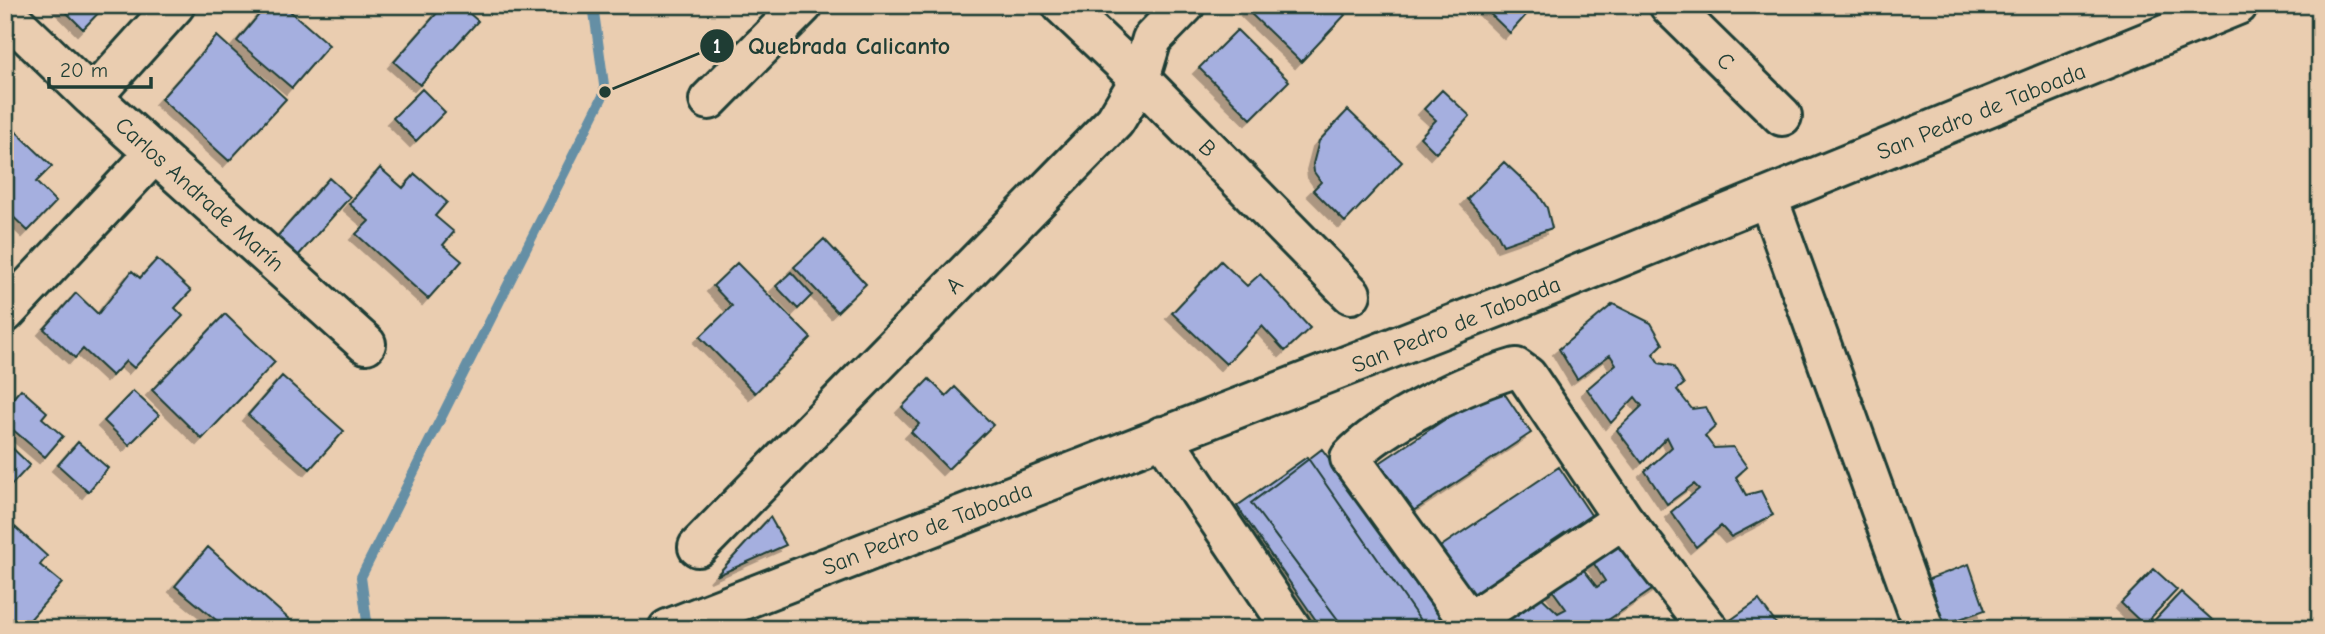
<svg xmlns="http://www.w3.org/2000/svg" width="2325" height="634" viewBox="0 0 2325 634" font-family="'Comic Neue',sans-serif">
<defs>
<filter id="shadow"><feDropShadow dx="-6" dy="6" stdDeviation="0" flood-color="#0004"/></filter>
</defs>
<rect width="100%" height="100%" fill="#eacdb0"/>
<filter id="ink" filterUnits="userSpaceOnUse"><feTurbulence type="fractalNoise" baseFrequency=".0143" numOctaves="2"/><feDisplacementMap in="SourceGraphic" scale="14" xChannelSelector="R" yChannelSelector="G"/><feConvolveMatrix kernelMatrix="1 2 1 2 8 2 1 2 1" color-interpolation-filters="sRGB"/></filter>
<g filter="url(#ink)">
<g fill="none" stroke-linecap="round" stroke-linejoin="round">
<path stroke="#658fa5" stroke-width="10" d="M 368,629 L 361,577 L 605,92 L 593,5"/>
</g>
<path fill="#a5afdf" stroke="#1f3d34" stroke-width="2" filter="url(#shadow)" d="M 59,5 L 106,5 L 83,29 Z
M 267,5 L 283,5 L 329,45 L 292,88 L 237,41 Z
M 444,5 L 460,5 L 478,21 L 420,85 L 394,62 Z
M 1252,5 L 1335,5 L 1345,15 L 1301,62 L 1247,10 Z
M 1481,5 L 1535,5 L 1510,33 Z
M 1237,30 L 1289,81 L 1251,119 L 1199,68 Z
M 217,36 L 286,99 L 229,161 L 161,99 Z
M 422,89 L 445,112 L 416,141 L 393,118 Z
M 1442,90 L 1470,116 L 1436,153 L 1420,137 L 1436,120 L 1424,109 Z
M 1348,110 L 1402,162 L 1345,222 L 1313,190 L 1321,182 L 1314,172 L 1313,164 L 1319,141 Z
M 5,121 L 52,166 L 36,182 L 56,202 L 28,231 L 5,209 Z
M 1504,162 L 1538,194 L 1547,208 L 1552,228 L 1503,245 L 1496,231 L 1467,199 Z
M 380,168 L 403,188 L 415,174 L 447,202 L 435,216 L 454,232 L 443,245 L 462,261 L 428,299 L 356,234 L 369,221 L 349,204 Z
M 329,178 L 350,197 L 297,257 L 276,238 Z
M 824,239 L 866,284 L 837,312 L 794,267 Z
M 157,259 L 191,291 L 175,308 L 183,316 L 134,368 L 126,361 L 112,376 L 83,349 L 75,358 L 44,329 L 76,293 L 98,314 L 132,271 L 140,278 Z
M 1221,261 L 1247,286 L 1260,274 L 1310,328 L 1285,351 L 1262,326 L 1226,364 L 1172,313 Z
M 737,263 L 811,338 L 755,393 L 700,337 L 732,306 L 713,286 Z
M 791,272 L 812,295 L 798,309 L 776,286 Z
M 1613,304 L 1651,323 L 1663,344 L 1653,354 L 1659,363 L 1673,366 L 1684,384 L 1677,390 L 1692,409 L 1706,407 L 1716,426 L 1705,436 L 1714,448 L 1733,447 L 1747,467 L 1736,477 L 1746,495 L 1761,491 L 1773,515 L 1731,537 L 1721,526 L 1696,547 L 1671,512 L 1699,489 L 1694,484 L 1667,504 L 1645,471 L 1672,447 L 1667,437 L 1642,463 L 1617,430 L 1642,406 L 1635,397 L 1611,423 L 1587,389 L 1616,364 L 1610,355 L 1577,379 L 1559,349 Z
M 225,314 L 275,362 L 202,439 L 152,390 Z
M 282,376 L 344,431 L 310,469 L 248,415 Z
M 929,379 L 946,396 L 955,387 L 993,425 L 948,469 L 911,432 L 919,424 L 902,407 Z
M 1498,384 L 1531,433 L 1407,515 L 1375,466 Z
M 21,389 L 47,412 L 42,418 L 63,436 L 45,457 L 5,423 L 5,407 Z
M 133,391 L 159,415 L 129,445 L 104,421 Z
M 5,441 L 30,465 L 5,492 Z
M 78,442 L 108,468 L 88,492 L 58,465 Z
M 1322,449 L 1455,629 L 1345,629 L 1251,503 Z
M 1307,457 L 1426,629 L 1322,629 L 1237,506 Z
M 1559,467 L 1595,521 L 1468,608 L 1431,553 Z
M 770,517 L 786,545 L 716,576 Z
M 15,527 L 47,556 L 40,565 L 62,583 L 22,629 L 5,618 L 5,538 Z
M 1614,533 L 1662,583 L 1595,629 L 1516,629 L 1504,609 L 1536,592 L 1558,613 L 1566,609 L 1548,584 L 1580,565 L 1597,587 L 1605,581 L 1589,556 Z
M 208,547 L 300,629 L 227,629 L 175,586 Z
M 1969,564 L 1985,610 L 1940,626 L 1930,599 L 1935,597 L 1929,579 Z
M 2154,569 L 2177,590 L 2144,625 L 2121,603 Z
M 2181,592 L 2219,626 L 2217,629 L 2152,629 L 2149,626 Z
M 1759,600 L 1777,625 L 1775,629 L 1718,629 Z"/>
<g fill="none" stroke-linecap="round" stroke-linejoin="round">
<defs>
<path id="minor" d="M 1062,5 L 1140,79 L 1351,294
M 1669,5 L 1782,116
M 5,13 L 92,97 L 366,344
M 92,97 L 175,5
M 709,100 L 803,5
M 1768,198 L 1923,626
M 5,313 L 155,153
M 1162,436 L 1292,629
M 698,547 L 1115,121 L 1140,79 L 1152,39 L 1185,5
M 1469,622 L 1350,458 C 1383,422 1468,382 1516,368 L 1527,376 L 1623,519 L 1708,628
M 668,629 L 1503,305 L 2238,5
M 1474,629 L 1469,622 L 1623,519"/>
</defs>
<use href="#minor" stroke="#1f3d34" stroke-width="44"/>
<use href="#minor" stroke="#eacdb0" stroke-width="38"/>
</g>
</g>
<g text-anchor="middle" stroke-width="6" stroke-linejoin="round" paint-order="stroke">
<g font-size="23" fill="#1f3d34" stroke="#eacdb0">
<text transform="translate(1726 61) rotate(44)" y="8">C</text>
<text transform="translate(1981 111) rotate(-22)" y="8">San Pedro de Taboada</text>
<text transform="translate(1208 148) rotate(45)" y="8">B</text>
<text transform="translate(200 194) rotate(42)" y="8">Carlos Andrade Marín</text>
<text transform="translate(954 285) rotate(-46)" y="8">A</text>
<text transform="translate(1456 324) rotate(-22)" y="8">San Pedro de Taboada</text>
<text transform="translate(927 528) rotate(-21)" y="8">San Pedro de Taboada</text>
</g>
</g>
<path fill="none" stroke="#1f3d34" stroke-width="2.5" d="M605 92L717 46"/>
<g fill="#1f3d34" stroke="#eacdb0" stroke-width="2.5">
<circle cx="605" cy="92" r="7"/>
<circle cx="717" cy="46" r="18"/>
</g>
<g font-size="21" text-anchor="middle" font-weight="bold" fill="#fff">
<text x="717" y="53">1</text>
</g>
<g font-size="24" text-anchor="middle" font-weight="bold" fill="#1f3d34" stroke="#eacdb0" stroke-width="6" stroke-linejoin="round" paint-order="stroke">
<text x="849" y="54">Quebrada Calicanto</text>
</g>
<rect width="2325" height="634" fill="none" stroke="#eacdb0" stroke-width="28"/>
<rect x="14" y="14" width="2297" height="606" fill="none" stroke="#1f3d34" stroke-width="2.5" filter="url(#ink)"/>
<path d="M49 77v10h102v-10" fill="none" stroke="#1f3d34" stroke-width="3.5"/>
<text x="60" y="77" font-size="21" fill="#1f3d34" stroke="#eacdb0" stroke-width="5" paint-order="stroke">20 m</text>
</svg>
